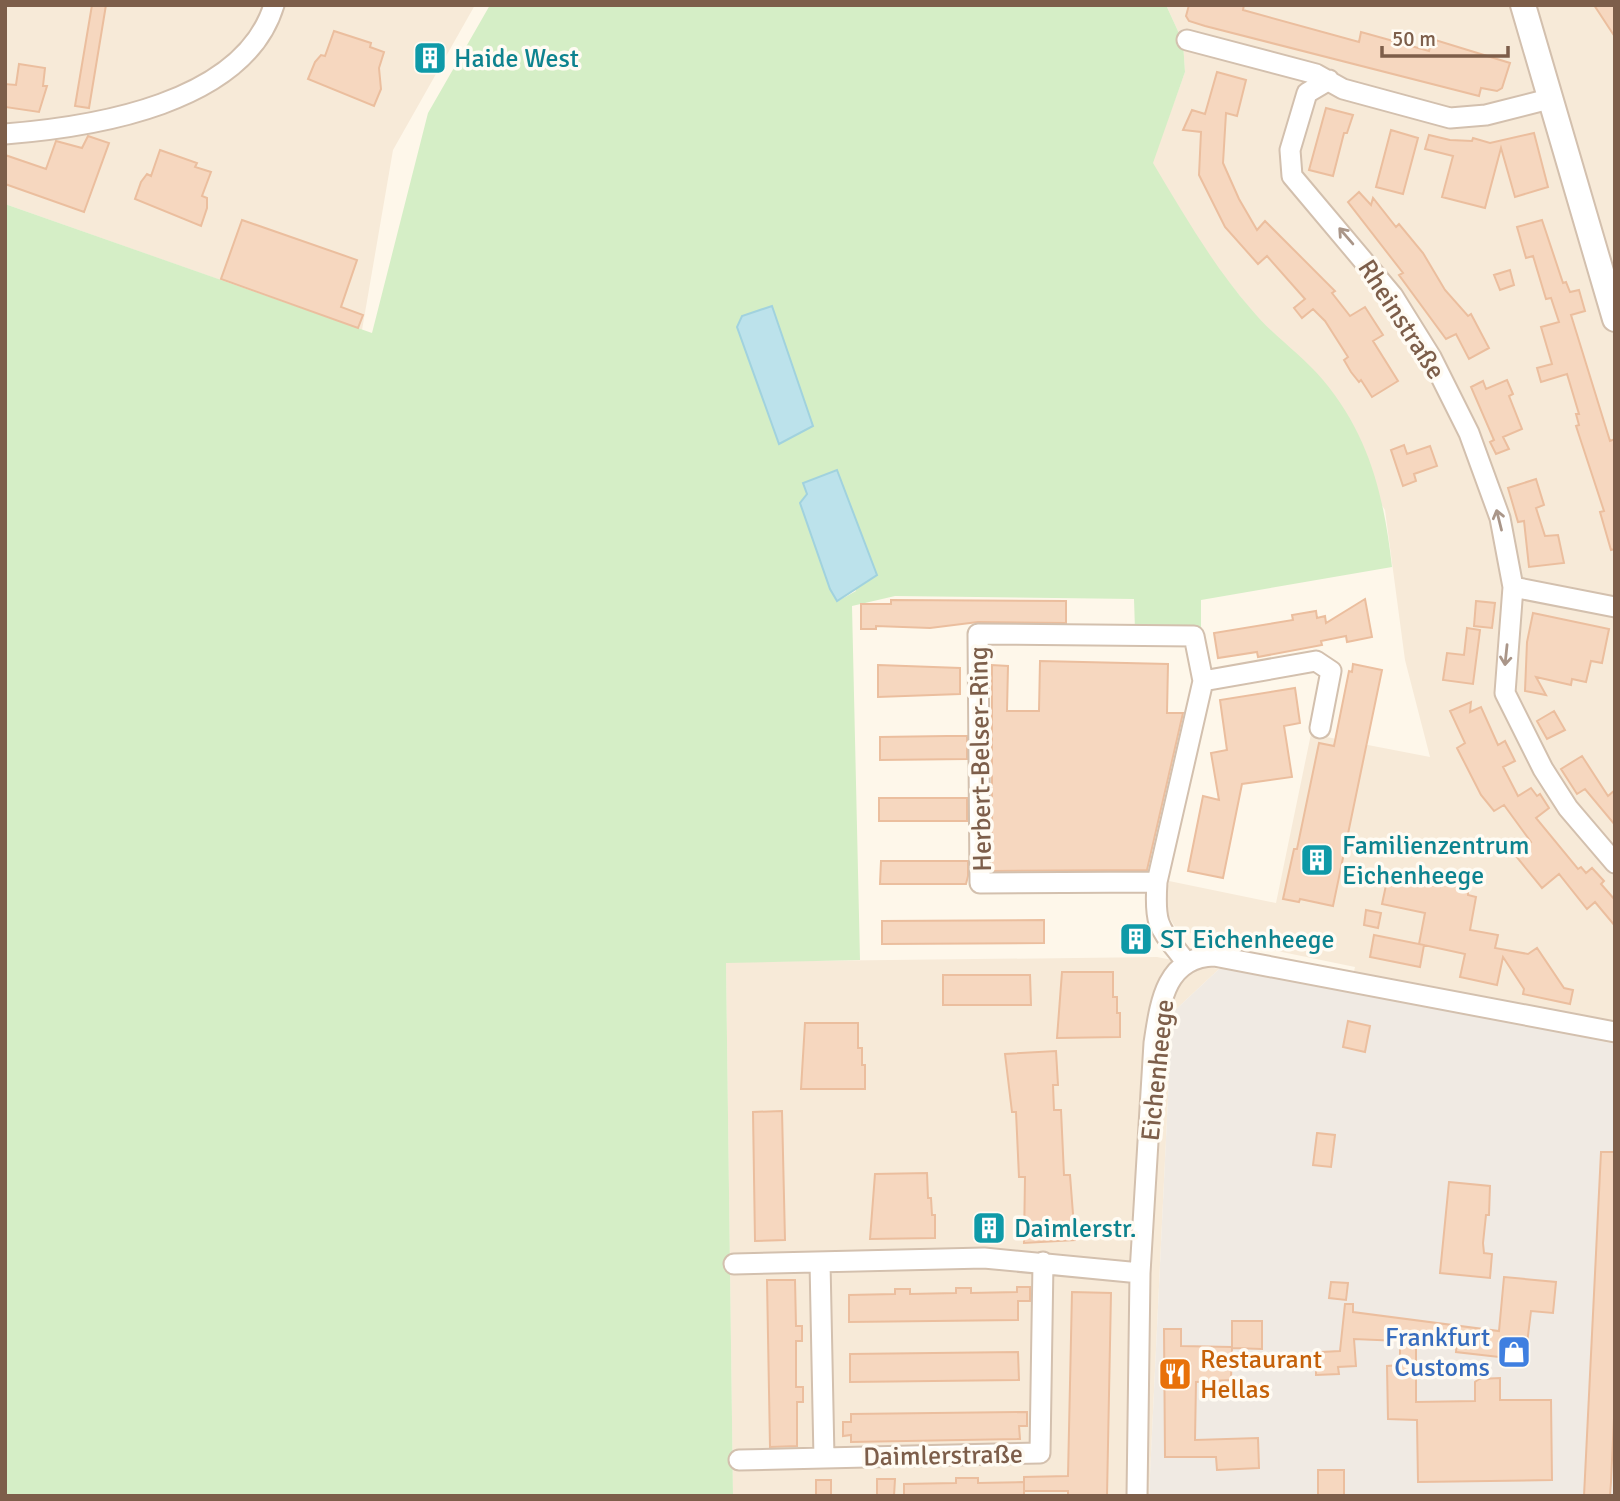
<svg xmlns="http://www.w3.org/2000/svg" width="1620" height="1501" viewBox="0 0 1620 1501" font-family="Signika,sans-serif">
<rect width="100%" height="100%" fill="#fef7ea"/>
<path fill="#f7ead8" d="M 5,5 L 475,5 L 393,150 L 362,330 L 5,204 Z
M 1166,5 L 1615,5 L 1615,1044 L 1350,988 L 1355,967 L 1185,932 L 1180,935 L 1166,912 L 1164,905 L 1169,881 L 1276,903 L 1311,734 L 1430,757 L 1405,660 L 1385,510 L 1252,311 L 1211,260 L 1152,163 L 1185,72 L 1183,42 Z
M 1157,957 L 1219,969 L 1172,1013 L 1149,1496 L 733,1496 L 726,962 Z"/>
<path fill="#f0eae3" d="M 1233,967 L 1350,988 L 1615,1044 L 1615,1496 L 1149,1496 L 1172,1013 L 1219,969 Z"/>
<path fill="#d5eec6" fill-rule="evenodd" d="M 490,5 L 1166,5 L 1183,42 L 1185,72 L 1153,163 C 1183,213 1212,264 1251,309 C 1272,335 1301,354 1323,380 C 1370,436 1384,497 1392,567 L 1201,600 L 1201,630 L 1135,630 L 1134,599 L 895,596 L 852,606 L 860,960 L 726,963 L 733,1496 L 5,1496 L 5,204 L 372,333 L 428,113 ZM 772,306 L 813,426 L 780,443 L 737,327 ZM 803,483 L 856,591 L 838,601 L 830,589 L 800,503 L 807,494 Z"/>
<path fill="#bce2eb" stroke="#a1d2de" stroke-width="2" d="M 772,306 L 813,426 L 779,444 L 737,327 L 742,316 Z
M 837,470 L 877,575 L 837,601 L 830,589 L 800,503 L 807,494 L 803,483 Z"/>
<path fill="#f6d7bf" stroke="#ebbe9e" stroke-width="2" d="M 92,5 L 106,5 L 89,108 L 75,106 Z
M 1189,5 L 1244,5 L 1243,10 L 1359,42 L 1361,32 L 1429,51 L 1432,39 L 1510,63 L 1502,88 L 1497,91 L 1481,88 L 1479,96 L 1205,26 L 1189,21 L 1186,16 Z
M 1594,5 L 1615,5 L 1615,37 Z
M 334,31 L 371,43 L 370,47 L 384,52 L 379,68 L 381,89 L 374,106 L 308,79 L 315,62 L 321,55 L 325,56 Z
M 19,64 L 45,68 L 43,86 L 47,86 L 39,112 L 5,107 L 5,84 L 16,85 Z
M 1217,72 L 1246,80 L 1237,116 L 1226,113 L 1223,163 L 1239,199 L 1257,230 L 1265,221 L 1335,291 L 1332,293 L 1350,316 L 1365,307 L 1383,335 L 1373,341 L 1398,381 L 1372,397 L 1361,380 L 1359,382 L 1351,372 L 1344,360 L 1348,357 L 1325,321 L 1313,309 L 1302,318 L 1294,308 L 1305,299 L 1267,256 L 1258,264 L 1225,227 L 1199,175 L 1201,132 L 1183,130 L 1192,110 L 1205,114 Z
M 1326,108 L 1353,115 L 1347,133 L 1344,133 L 1333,176 L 1309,170 Z
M 1391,130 L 1418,138 L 1403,194 L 1376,187 Z
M 1534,133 L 1548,187 L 1515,197 L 1501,148 L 1485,208 L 1442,197 L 1453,156 L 1425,149 L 1429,135 L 1450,140 L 1472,141 L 1473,138 L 1490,143 Z
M 88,136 L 109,143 L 84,212 L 5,184 L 5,155 L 46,169 L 56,141 L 82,148 Z
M 160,150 L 197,163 L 195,167 L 211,172 L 202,196 L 207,198 L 207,208 L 201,226 L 135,199 L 141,182 L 147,174 L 151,176 Z
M 1359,192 L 1371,205 L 1373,198 L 1396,227 L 1399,224 L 1423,253 L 1445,290 L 1468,316 L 1471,314 L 1489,348 L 1469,359 L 1456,334 L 1446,339 L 1399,275 L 1403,273 L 1348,202 Z
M 242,220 L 357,260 L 341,307 L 363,315 L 358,328 L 221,279 Z
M 1542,220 L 1563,283 L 1566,282 L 1570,292 L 1579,290 L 1585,311 L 1571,315 L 1610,441 L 1615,439 L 1615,549 L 1611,550 L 1600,512 L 1604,511 L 1576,426 L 1579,425 L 1576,414 L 1579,414 L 1567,374 L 1541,382 L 1537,368 L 1552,364 L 1541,327 L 1559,322 L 1551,298 L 1546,299 L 1533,256 L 1526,258 L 1517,227 Z
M 1510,270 L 1514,285 L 1500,290 L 1494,275 Z
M 1507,380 L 1513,394 L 1509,396 L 1522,429 L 1503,437 L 1509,449 L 1496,454 L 1490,442 L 1494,440 L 1471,387 L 1483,381 L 1486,389 Z
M 1404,445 L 1407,454 L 1430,446 L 1437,466 L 1414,474 L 1416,481 L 1403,486 L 1391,450 Z
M 1536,479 L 1544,505 L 1536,508 L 1545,536 L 1558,535 L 1564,563 L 1529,567 L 1524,521 L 1518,522 L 1508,488 Z
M 1365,599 L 1372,637 L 1347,642 L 1346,636 L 1321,641 L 1322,645 L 1258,657 L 1257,652 L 1218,658 L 1214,633 L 1293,620 L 1292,615 L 1316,611 L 1317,618 L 1325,616 L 1326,623 Z
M 891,600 L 1066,601 L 1066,623 L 978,622 L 930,628 L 876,626 L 876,629 L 861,629 L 861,604 L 891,604 Z
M 1476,601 L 1495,603 L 1492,628 L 1474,626 Z
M 1533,613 L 1609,629 L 1602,663 L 1591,661 L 1586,682 L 1572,679 L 1571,685 L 1536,677 L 1546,695 L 1525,691 L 1527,642 Z
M 1467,628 L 1480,630 L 1473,684 L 1443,680 L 1447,653 L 1464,655 Z
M 1040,661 L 1168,664 L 1167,713 L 1183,713 L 1147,870 L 992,871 L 992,665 L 1008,666 L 1007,711 L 1039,711 Z
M 1353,664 L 1382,670 L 1333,906 L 1300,899 L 1299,902 L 1283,899 L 1294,849 L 1297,849 L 1319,743 L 1334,746 L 1349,671 L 1352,672 Z
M 878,665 L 960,668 L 960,694 L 878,697 Z
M 1295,688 L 1300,723 L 1284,726 L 1292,777 L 1242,784 L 1223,878 L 1188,871 L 1203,796 L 1219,800 L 1211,753 L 1227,750 L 1220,700 Z
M 1471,702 L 1470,712 L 1481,707 L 1498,745 L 1505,741 L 1515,761 L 1503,767 L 1518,796 L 1531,788 L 1537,796 L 1540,794 L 1549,808 L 1536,818 L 1578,869 L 1581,867 L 1586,873 L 1592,868 L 1604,881 L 1601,884 L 1615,900 L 1615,926 L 1595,902 L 1587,909 L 1559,874 L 1542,888 L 1515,855 L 1531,842 L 1504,805 L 1494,811 L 1481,795 L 1457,748 L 1465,743 L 1450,711 Z
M 1554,711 L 1565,730 L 1547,739 L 1537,721 Z
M 947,736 L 967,736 L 967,759 L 880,760 L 880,737 Z
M 1582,756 L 1608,796 L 1615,790 L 1615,825 L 1585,789 L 1577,794 L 1561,769 Z
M 879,798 L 967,798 L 967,821 L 879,821 Z
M 881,861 L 968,861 L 968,876 L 966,884 L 880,884 Z
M 1388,876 L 1440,887 L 1442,881 L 1468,890 L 1468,895 L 1476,897 L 1470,930 L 1498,935 L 1495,948 L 1528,954 L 1537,948 L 1564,988 L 1573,990 L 1570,1004 L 1523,994 L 1524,989 L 1503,957 L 1497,985 L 1460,977 L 1465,954 L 1419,944 L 1425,913 L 1382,904 Z
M 1366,910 L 1381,913 L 1378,928 L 1364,925 Z
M 1044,920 L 1044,943 L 882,944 L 882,921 Z
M 1374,935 L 1424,945 L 1420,967 L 1370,957 Z
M 1062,972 L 1113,972 L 1113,997 L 1117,997 L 1117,1013 L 1120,1013 L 1120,1037 L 1057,1038 Z
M 943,975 L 1030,975 L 1031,1005 L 943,1005 Z
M 1348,1021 L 1370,1026 L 1365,1052 L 1343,1047 Z
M 805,1023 L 858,1023 L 858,1048 L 862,1048 L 862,1065 L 865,1065 L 865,1089 L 801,1089 Z
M 1056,1051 L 1058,1085 L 1053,1085 L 1054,1110 L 1061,1110 L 1064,1175 L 1070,1175 L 1075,1240 L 1024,1243 L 1025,1177 L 1019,1177 L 1016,1112 L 1012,1112 L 1005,1054 Z
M 782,1111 L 785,1240 L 755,1241 L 753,1112 Z
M 1317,1133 L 1335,1135 L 1331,1167 L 1313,1165 Z
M 1601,1152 L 1615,1152 L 1615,1397 L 1611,1482 L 1610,1496 L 1584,1496 Z
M 927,1173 L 928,1198 L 931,1198 L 932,1215 L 935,1215 L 935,1238 L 870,1239 L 875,1174 Z
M 1449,1182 L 1490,1186 L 1489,1215 L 1486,1215 L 1483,1243 L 1484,1253 L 1492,1254 L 1490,1278 L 1440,1273 Z
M 982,1221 L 995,1221 L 995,1234 L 982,1235 Z
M 1504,1277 L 1556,1282 L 1553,1313 L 1531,1311 L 1525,1360 L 1456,1352 L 1457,1340 L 1416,1335 L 1416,1402 L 1475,1401 L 1475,1382 L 1479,1379 L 1500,1378 L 1500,1400 L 1551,1400 L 1552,1480 L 1418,1482 L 1417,1420 L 1388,1419 L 1387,1366 L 1400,1365 L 1400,1341 L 1354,1339 L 1356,1366 L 1338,1367 L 1339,1374 L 1316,1375 L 1316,1358 L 1321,1352 L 1340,1351 L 1345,1304 L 1353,1304 L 1353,1312 L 1499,1331 Z
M 767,1280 L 795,1280 L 796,1326 L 802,1326 L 802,1341 L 796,1341 L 796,1387 L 803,1387 L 803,1402 L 797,1402 L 797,1446 L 770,1447 Z
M 1331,1282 L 1348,1283 L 1346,1300 L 1329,1298 Z
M 1017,1287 L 1030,1287 L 1030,1301 L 1018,1301 L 1018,1320 L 849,1322 L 849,1295 L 895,1294 L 895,1289 L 910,1289 L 910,1294 L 956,1293 L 956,1288 L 971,1288 L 971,1293 L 1017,1292 Z
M 1072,1292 L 1111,1293 L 1107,1496 L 1068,1496 L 1068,1491 L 1024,1491 L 1024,1477 L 1068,1476 Z
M 1232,1321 L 1262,1321 L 1262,1349 L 1232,1348 L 1231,1380 L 1196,1382 L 1195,1440 L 1258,1438 L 1259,1468 L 1217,1470 L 1216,1457 L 1165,1457 L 1164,1329 L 1181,1329 L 1181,1346 L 1232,1347 Z
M 1018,1352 L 1019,1380 L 850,1382 L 850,1354 Z
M 1027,1412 L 1027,1426 L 1019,1426 L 1020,1439 L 851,1442 L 851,1435 L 843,1436 L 843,1422 L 851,1422 L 851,1414 Z
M 1318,1470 L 1344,1470 L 1344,1496 L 1318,1496 Z
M 956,1478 L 978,1478 L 978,1483 L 1024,1482 L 1024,1496 L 904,1496 L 904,1484 L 956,1483 Z
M 877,1479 L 895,1479 L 894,1496 L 877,1496 Z
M 816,1480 L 831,1480 L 831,1496 L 816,1496 Z"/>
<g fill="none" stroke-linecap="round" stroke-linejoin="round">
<defs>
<path id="minor" d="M 1187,40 L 1316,74 L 1343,89 L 1450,118 L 1486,115 L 1549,99
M 1329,80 L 1307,93 L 1290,150 L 1292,176 L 1393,296 L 1431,357 L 1469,433 L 1500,518 L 1513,587 L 1505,693 L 1543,769 L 1568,808 L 1615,863
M 5,134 C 93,127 244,104 274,5
M 1513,587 L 1615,607
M 1203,681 L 1316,661 L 1331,671 L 1320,728
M 1157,882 L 980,883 L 978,634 L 1194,636 L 1203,681 L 1157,882 C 1154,927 1159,927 1186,962
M 820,1262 L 824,1458 L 1040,1453 L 1043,1262
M 734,1264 L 984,1258 L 1140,1273
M 739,1460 L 824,1458
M 1137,1496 L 1140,1273 L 1154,1043 C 1160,1004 1165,957 1214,956 L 1615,1032"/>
<path id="tertiary" d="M 1523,5 L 1615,319"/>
</defs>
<use href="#minor" stroke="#d3c0ae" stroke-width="23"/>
<use href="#tertiary" stroke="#d3c0ae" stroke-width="28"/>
<use href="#minor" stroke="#fff" stroke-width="19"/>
<use href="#tertiary" stroke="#fff" stroke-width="24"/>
</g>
<defs><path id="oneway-shaft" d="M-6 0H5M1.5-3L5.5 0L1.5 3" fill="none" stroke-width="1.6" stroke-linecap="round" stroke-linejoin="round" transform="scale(1.75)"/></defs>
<g stroke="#aa9689">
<use href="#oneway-shaft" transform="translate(1346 236) rotate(-131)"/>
<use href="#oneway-shaft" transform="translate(1499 520) rotate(-104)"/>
<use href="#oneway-shaft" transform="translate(1506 655) rotate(96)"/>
</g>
<defs>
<symbol id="building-square" viewBox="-11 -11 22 22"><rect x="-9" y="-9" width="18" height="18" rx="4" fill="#0f9aa8" stroke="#fffbf3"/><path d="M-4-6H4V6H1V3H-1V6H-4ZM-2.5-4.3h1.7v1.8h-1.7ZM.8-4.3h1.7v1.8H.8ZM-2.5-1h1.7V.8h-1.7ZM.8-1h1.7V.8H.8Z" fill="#fff"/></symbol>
<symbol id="shop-square" viewBox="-11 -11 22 22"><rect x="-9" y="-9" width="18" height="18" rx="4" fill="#3f7fe0" stroke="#fffbf3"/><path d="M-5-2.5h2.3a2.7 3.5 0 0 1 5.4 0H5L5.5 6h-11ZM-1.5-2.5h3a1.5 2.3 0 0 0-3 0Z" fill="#fff"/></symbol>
<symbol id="restaurant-square" viewBox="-11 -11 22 22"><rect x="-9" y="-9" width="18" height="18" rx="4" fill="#e8710a" stroke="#fffbf3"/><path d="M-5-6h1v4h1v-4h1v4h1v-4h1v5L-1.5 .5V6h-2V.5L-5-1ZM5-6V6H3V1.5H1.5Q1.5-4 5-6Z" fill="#fff"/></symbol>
</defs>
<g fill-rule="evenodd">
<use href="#building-square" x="411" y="39" width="38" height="38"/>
<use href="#building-square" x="1298" y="841" width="38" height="38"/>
<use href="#building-square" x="1117" y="920" width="38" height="38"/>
<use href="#building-square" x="970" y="1209" width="38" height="38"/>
<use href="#shop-square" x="1495" y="1333" width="38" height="38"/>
<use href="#restaurant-square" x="1156" y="1355" width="38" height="38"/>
</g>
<g text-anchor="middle" stroke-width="7" stroke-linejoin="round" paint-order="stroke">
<g font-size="26" fill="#0d838f" stroke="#fffbf3" text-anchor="start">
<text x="454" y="67">Haide West</text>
<text x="1342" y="854">Familienzentrum<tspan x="1342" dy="30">Eichenheege</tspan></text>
<text x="1160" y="948">ST Eichenheege</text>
<text x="1014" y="1237">Daimlerstr.</text>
</g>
<g font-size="26" fill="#7d5e4a" stroke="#fffbf3">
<text transform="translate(1402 319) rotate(57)" y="9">Rheinstraße</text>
<text transform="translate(980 759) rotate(-91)" y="9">Herbert-Belser-Ring</text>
<text transform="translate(1157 1070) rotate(-84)" y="9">Eichenheege</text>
<text transform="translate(943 1455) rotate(-1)" y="9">Daimlerstraße</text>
</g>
<g font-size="26" fill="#366cbe" stroke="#fffbf3" text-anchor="end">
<text x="1490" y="1346">Frankfurt<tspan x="1490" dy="30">Customs</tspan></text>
</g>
<g font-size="26" fill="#c56008" stroke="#fffbf3" text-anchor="start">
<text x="1200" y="1368">Restaurant<tspan x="1200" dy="30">Hellas</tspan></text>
</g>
</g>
<rect width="1620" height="1501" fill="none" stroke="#7d5e4a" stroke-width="14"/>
<path d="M1382 46v10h126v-10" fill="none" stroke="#7d5e4a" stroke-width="3.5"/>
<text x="1392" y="46" font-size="21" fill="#7d5e4a" stroke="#fffbf3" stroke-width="5" paint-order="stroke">50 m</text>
</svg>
